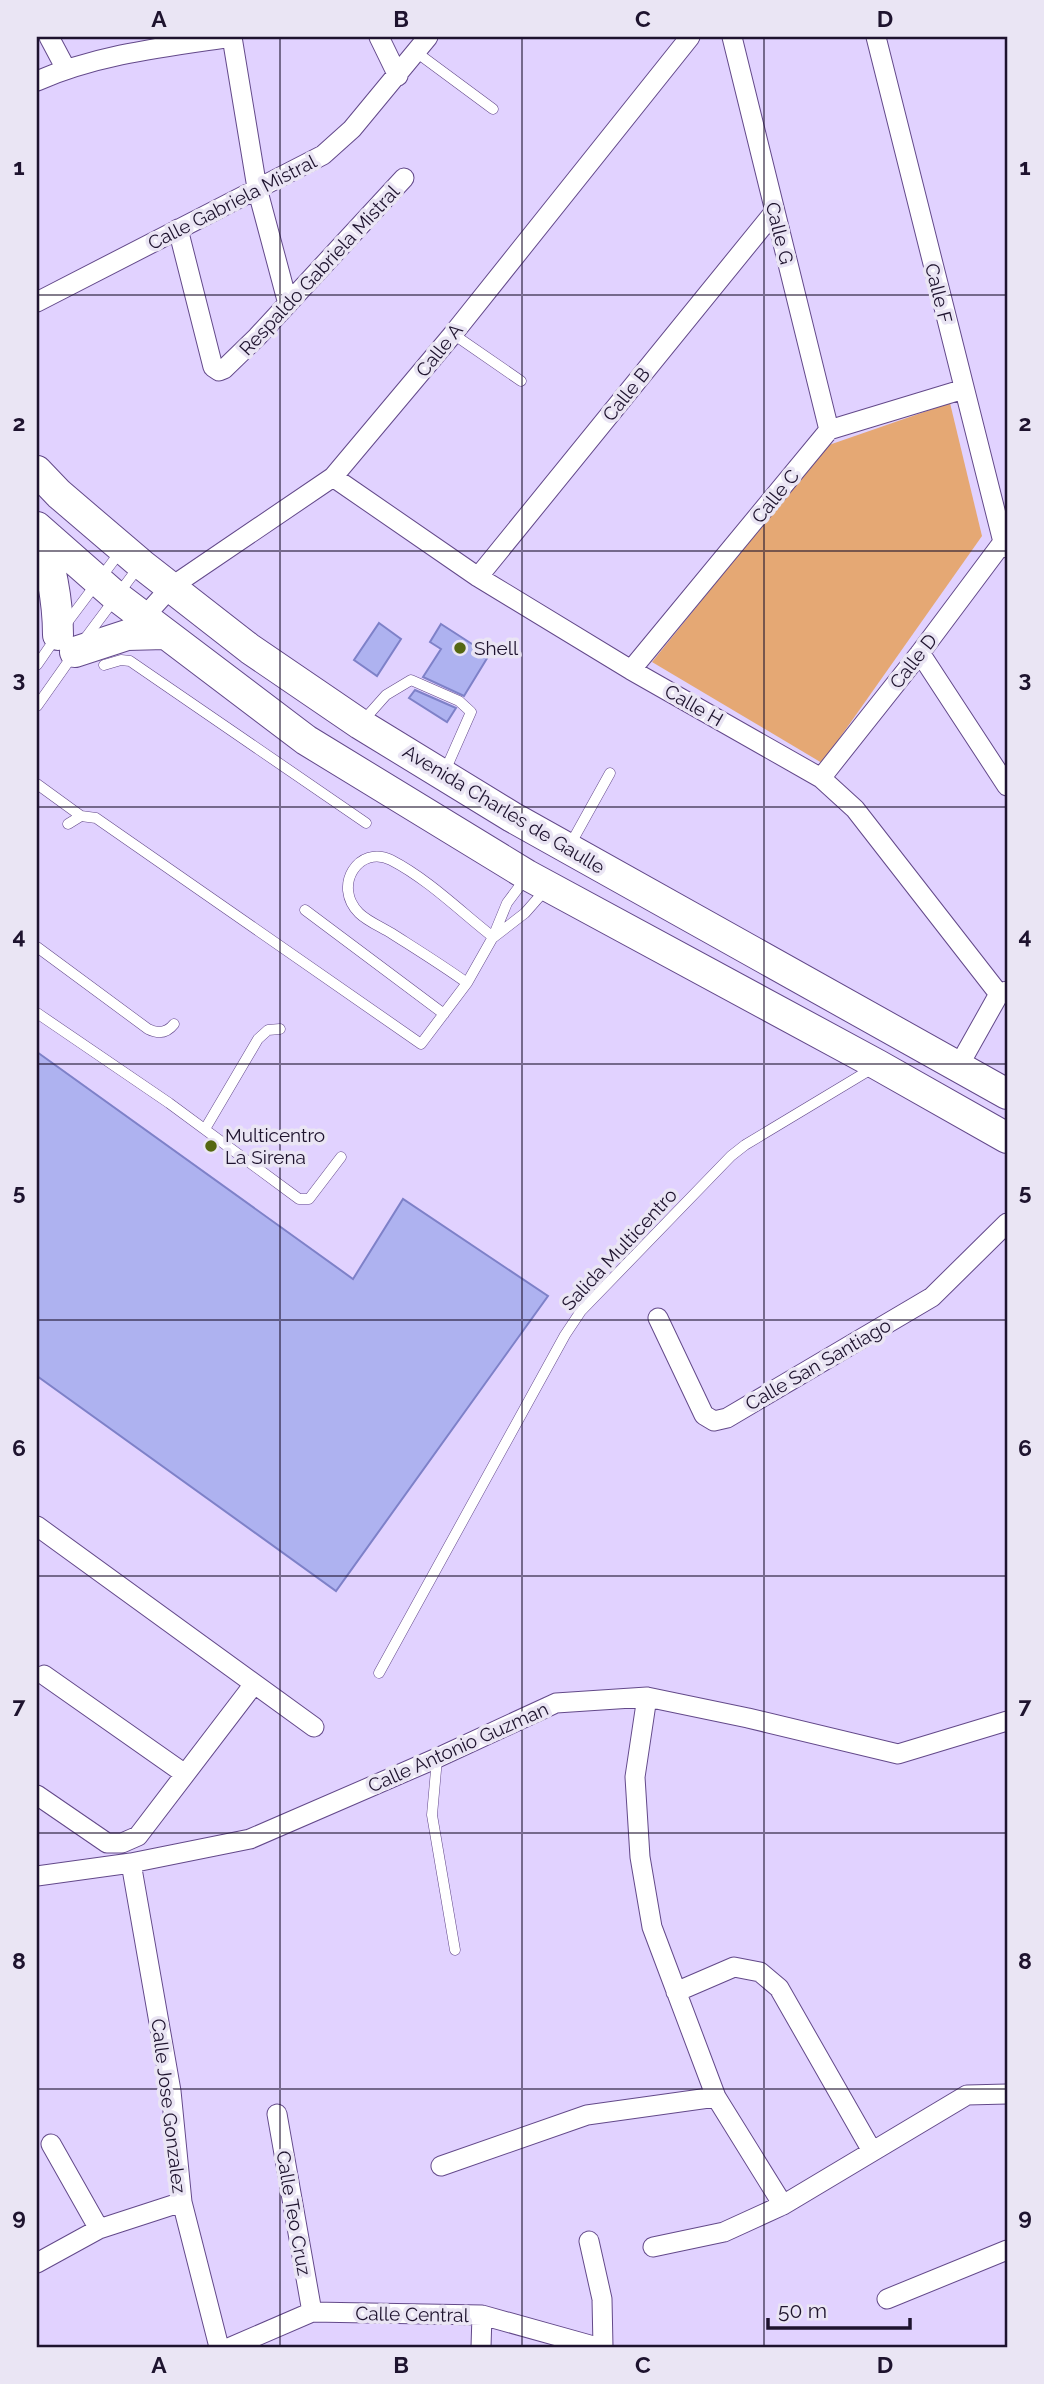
<svg xmlns="http://www.w3.org/2000/svg" width="1044" height="2384" viewBox="0 0 1044 2384" font-family="Raleway,sans-serif">
<rect width="100%" height="100%" fill="#e1d2ff"/>
<path fill="#e5a874" d="M 950,403 L 982,536 L 822,763 L 652,662 L 826,446 Z"/>
<path fill="#aeb2f0" stroke="#7e81c8" stroke-width="2" d="M 379,623 L 401,639 L 377,676 L 354,660 Z
M 441,624 L 489,655 L 464,696 L 423,677 L 441,649 L 430,642 Z
M 415,690 L 456,708 L 447,722 L 409,698 Z
M 37,1052 L 353,1279 L 403,1199 L 548,1296 L 336,1591 L 37,1376 Z"/>
<g fill="none" stroke-linecap="round" stroke-linejoin="round">
<defs>
<path id="lane" d="M 416,52 L 493,109
M 453,334 L 521,381
M 66,624 L 120,552
M 84,640 L 140,565
M 37,665 L 57,636
M 104,665 L 121,660 L 130,661 L 366,823
M 37,706 L 73,655
M 362,722 L 386,695 L 411,680 L 459,701 L 471,712 L 445,771
M 37,784 L 81,816
M 68,824 L 81,816 L 96,818 L 421,1044 L 467,983 L 493,937 L 507,903 L 525,879
M 570,845 L 610,773
M 305,910 L 444,1014
M 494,937 L 525,913 L 547,888
M 37,947 L 148,1029 C 158,1034 167,1033 174,1024
M 467,983 C 442,965 416,949 391,933 C 381,927 367,921 359,913 C 332,886 359,844 391,860 C 428,879 461,912 493,937
M 37,1013 L 169,1103 L 299,1199 L 309,1199 L 341,1157
M 205,1129 L 258,1039 L 268,1030 L 280,1029
M 379,1673 L 565,1335 L 581,1311 L 731,1156 L 745,1145 L 873,1068
M 437,1759 L 432,1815 L 455,1950"/>
<path id="street" d="M 49,37 L 66,69
M 232,37 L 257,188 L 288,304
M 379,37 L 398,76
M 732,37 L 829,430
M 876,37 L 1003,542 L 1007,548
M 37,81 C 99,54 165,47 232,37
M 178,229 L 213,367 L 219,371 L 224,369 L 257,337 L 404,178
M 37,302 L 323,155 L 352,129 L 428,37
M 333,477 L 478,577 L 631,670 L 821,778 L 855,809 L 999,994
M 478,577 L 775,211
M 144,617 L 171,587 L 333,477 L 453,334 L 690,37
M 920,653 L 1007,786
M 631,670 L 829,430 L 964,389
M 821,778 L 920,653 L 1003,542
M 958,1067 L 999,994 L 1007,991
M 658,1318 L 704,1415 L 714,1421 L 727,1418 L 932,1297 L 1007,1223
M 37,1526 L 314,1727
M 44,1675 L 185,1774
M 647,1697 L 635,1777 L 640,1857 L 652,1927 L 716,2097 L 783,2205
M 37,1795 L 107,1843 L 122,1843 L 138,1836 L 254,1684
M 131,1863 L 171,2091 L 182,2202 L 219,2347
M 37,1876 L 131,1863 L 250,1839 L 437,1758 L 556,1703 L 647,1697 L 748,1718 L 898,1754 L 1007,1721
M 676,1992 L 734,1967 L 760,1972 L 779,1988 L 872,2151
M 277,2114 L 312,2312
M 51,2144 L 99,2229
M 441,2166 L 587,2115 L 716,2097
M 589,2241 L 602,2299 L 603,2347
M 653,2247 L 724,2232 L 783,2205 L 967,2095 L 1007,2094
M 37,2263 L 99,2229 L 182,2202
M 887,2299 L 1007,2250
M 231,2347 L 312,2312 L 482,2315 L 597,2347
M 481,2347 L 482,2315"/>
<path id="primary" d="M 37,471 L 59,494 L 141,564 L 250,649 L 360,724 L 512,817 L 1007,1094
M 37,527 L 112,593 L 306,740 L 527,875 L 878,1065 L 1007,1138
M 40,530 C 50,565 58,598 58,635
M 75,652 L 127,635 L 165,634"/>
</defs>
<use href="#lane" stroke="#63498a" stroke-width="11"/>
<use href="#street" stroke="#63498a" stroke-width="21"/>
<use href="#primary" stroke="#63498a" stroke-width="32"/>
<use href="#lane" stroke="#fff" stroke-width="10"/>
<use href="#street" stroke="#fff" stroke-width="19"/>
<use href="#primary" stroke="#fff" stroke-width="30"/>
</g>
<path fill="none" stroke="#1e132e" stroke-width="2" stroke-opacity="0.55" d="M 280,37 L 280,2347M 522,37 L 522,2347M 764,37 L 764,2347M 37,295 L 1007,295M 37,551 L 1007,551M 37,807 L 1007,807M 37,1064 L 1007,1064M 37,1320 L 1007,1320M 37,1576 L 1007,1576M 37,1833 L 1007,1833M 37,2089 L 1007,2089"/>
<g fill="#556711" stroke="#eae5f4" stroke-width="2.5">
<circle cx="460" cy="648" r="7"/>
<circle cx="211" cy="1146" r="7"/>
</g>
<g text-anchor="middle" stroke-width="7" stroke-linejoin="round" paint-order="stroke">
<g font-size="19" fill="#1e132e" stroke="#eae5f4">
<text transform="translate(232 202) rotate(-27)" y="7">Calle Gabriela Mistral</text>
<text transform="translate(780 233) rotate(76)" y="7">Calle G</text>
<text transform="translate(319 270) rotate(-47)" y="7">Respaldo Gabriela Mistral</text>
<text transform="translate(939 293) rotate(76)" y="7">Calle F</text>
<text transform="translate(439 350) rotate(-51)" y="7">Calle A</text>
<text transform="translate(626 394) rotate(-51)" y="7">Calle B</text>
<text transform="translate(775 496) rotate(-51)" y="7">Calle C</text>
<text transform="translate(913 661) rotate(-52)" y="7">Calle D</text>
<text transform="translate(694 705) rotate(30)" y="7">Calle H</text>
<text transform="translate(504 809) rotate(31)" y="7">Avenida Charles de Gaulle</text>
<text transform="translate(619 1249) rotate(-47)" y="7">Salida Multicentro</text>
<text transform="translate(818 1364) rotate(-30)" y="7">Calle San Santiago</text>
<text transform="translate(458 1747) rotate(-24)" y="7">Calle Antonio Guzman</text>
<text transform="translate(169 2106) rotate(83)" y="7">Calle Jose Gonzalez</text>
<text transform="translate(294 2213) rotate(80)" y="7">Calle Teo Cruz</text>
<text transform="translate(412 2314) rotate(1)" y="7">Calle Central</text>
</g>
<g font-size="19" fill="#1e132e" stroke="#eae5f4" text-anchor="start">
<text x="474" y="655">Shell</text>
<text x="225" y="1142">Multicentro<tspan x="225" dy="22">La Sirena</tspan></text>
</g>
</g>
<rect width="1044" height="2384" fill="none" stroke="#eae5f4" stroke-width="77"/>
<path d="M768 2318v10h142v-10" fill="none" stroke="#1e132e" stroke-width="3.5"/>
<text x="778" y="2318" font-size="21" fill="#1e132e" stroke="#eae5f4" stroke-width="5" paint-order="stroke">50 m</text>
<rect x="38" y="38" width="968" height="2308" fill="none" stroke="#1e132e" stroke-width="2.5"/>
<g font-size="23" text-anchor="middle" font-weight="bold" fill="#1e132e">
<text x="159" y="27">A</text>
<text x="401" y="27">B</text>
<text x="643" y="27">C</text>
<text x="885" y="27">D</text>
<text x="19" y="175">1</text>
<text x="1025" y="175">1</text>
<text x="19" y="431">2</text>
<text x="1025" y="431">2</text>
<text x="19" y="687">3</text>
<text x="1025" y="687">3</text>
<text x="19" y="944">4</text>
<text x="1025" y="944">4</text>
<text x="19" y="1200">5</text>
<text x="1025" y="1200">5</text>
<text x="19" y="1456">6</text>
<text x="1025" y="1456">6</text>
<text x="19" y="1713">7</text>
<text x="1025" y="1713">7</text>
<text x="19" y="1969">8</text>
<text x="1025" y="1969">8</text>
<text x="19" y="2225">9</text>
<text x="1025" y="2225">9</text>
<text x="159" y="2373">A</text>
<text x="401" y="2373">B</text>
<text x="643" y="2373">C</text>
<text x="885" y="2373">D</text>
</g>
</svg>
